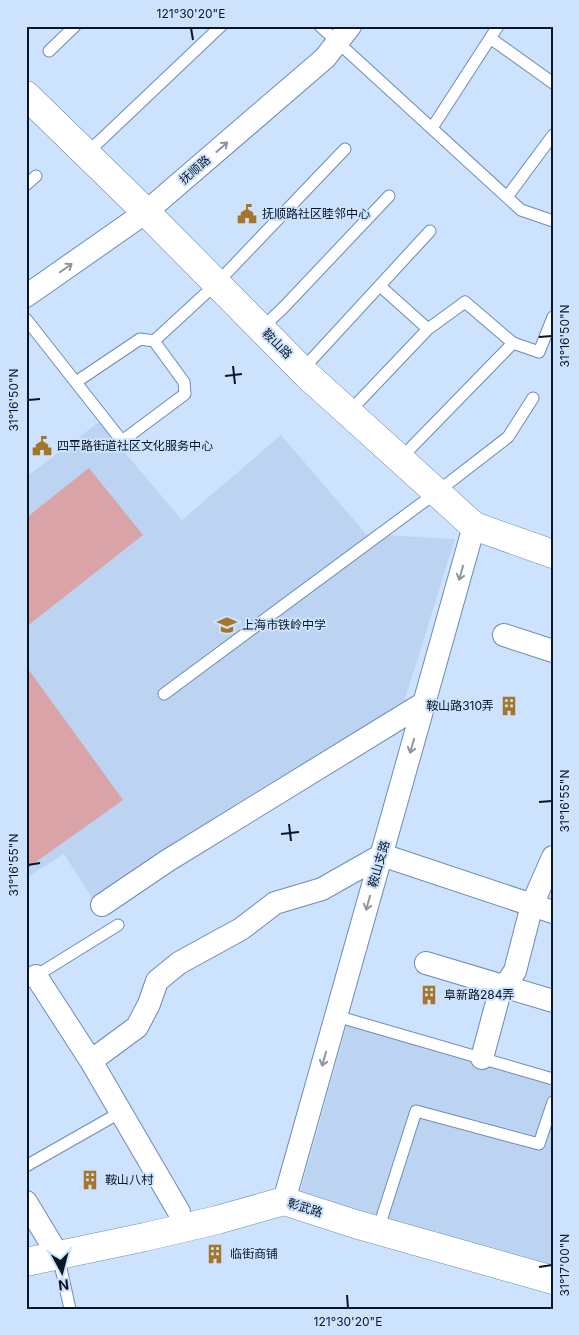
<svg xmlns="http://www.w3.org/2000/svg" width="579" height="1335" viewBox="0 0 579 1335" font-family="Inter,'Noto Sans SC',sans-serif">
<rect width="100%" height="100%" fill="#cde2fc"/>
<path fill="#bcd4f2" d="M 99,422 L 182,520 L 281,435 L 366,534 L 455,539 L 401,712 L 96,904 L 64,854 L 26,878 L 26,477 Z
M 348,1020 L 553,1080 L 553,1266 L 300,1193 Z"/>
<path fill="#daa3a7" d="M 89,468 L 143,535 L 26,627 L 26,518 Z
M 26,666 L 123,800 L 26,869 Z"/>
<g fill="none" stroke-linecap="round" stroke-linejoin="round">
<defs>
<path id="lane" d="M 320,26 L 521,210 L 553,221
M 490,38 L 553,83
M 49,51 L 75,26
M 432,128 L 498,26
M 86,154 L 221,26
M 26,185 L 36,176
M 507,197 L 553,135
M 380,286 L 428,329
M 26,319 L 122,441 L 185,394 L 184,382 L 154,341 L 140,339 L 76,382
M 262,328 L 284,307 L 389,196
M 154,341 L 217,283 L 345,149
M 302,370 L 430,231
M 349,412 L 428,329 L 465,302 L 513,343 L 539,352 L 553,317
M 400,459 L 513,343
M 164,694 L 437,492 L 508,437 L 533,398
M 26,982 L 118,925
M 336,1016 L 553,1079
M 26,1166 L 121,1112
M 378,1230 L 416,1111 L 539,1144 L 553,1102
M 58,1255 L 70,1309"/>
<path id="street" d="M 26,296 L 146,212 L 325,58 L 350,26
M 504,635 L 553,651
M 102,905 L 167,861 L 424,703
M 426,963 L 553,1001
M 36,976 L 91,1061
M 482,1058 L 499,995 L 515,971 L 532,905 L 553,857
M 284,1201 L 474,526
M 26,1202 L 58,1255
M 179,1212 L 91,1061 L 137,1027 L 149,1004 L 157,981 L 179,963 L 241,929 L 275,903 L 322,889 L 382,855 L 553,912"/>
<path id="secondary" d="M 26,95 L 146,212 L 307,375 L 474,526 L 553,554
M 26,1262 L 145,1237 L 217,1220 L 284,1201 L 355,1224 L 553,1280"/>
</defs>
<use href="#lane" stroke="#6c8cb5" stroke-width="13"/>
<use href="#street" stroke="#6c8cb5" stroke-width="24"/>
<use href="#secondary" stroke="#6c8cb5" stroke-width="29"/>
<use href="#lane" stroke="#fff" stroke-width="11"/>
<use href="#street" stroke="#fff" stroke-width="22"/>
<use href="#secondary" stroke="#fff" stroke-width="28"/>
</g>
<defs><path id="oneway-shaft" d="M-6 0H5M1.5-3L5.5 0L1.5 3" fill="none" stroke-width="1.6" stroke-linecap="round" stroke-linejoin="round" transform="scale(1.25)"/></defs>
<g stroke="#90969d">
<use href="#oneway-shaft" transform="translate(222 147) rotate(-41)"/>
<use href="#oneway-shaft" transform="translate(66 268) rotate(-35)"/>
<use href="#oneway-shaft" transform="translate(461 573) rotate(106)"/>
<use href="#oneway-shaft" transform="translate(412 746) rotate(106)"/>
<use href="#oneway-shaft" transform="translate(368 903) rotate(106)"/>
<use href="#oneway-shaft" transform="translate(324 1059) rotate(106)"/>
</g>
<path fill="none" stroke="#091625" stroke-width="2" d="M 191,28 L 193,40M 539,337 L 552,336M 233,366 L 235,384M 225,376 L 242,374M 28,400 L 40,399M 539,802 L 552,801M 289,824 L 291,841M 281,834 L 299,832M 28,865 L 40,863M 539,1267 L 552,1265M 347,1295 L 348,1308"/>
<defs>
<symbol id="civic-bare" viewBox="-9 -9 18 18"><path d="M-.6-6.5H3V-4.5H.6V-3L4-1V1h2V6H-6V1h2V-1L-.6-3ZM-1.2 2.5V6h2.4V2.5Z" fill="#a5752a" stroke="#cde2fc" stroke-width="2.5" paint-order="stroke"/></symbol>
<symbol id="school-bare" viewBox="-9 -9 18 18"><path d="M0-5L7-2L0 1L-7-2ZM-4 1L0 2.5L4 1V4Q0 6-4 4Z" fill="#a5752a" stroke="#cde2fc" stroke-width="2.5" paint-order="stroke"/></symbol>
<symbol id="building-bare" viewBox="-9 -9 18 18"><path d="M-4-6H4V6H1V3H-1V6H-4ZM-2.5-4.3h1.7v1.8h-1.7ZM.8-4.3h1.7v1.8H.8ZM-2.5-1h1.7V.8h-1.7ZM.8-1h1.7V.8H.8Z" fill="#a5752a" stroke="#cde2fc" stroke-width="2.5" paint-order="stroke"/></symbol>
</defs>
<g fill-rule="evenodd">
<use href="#civic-bare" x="233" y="200" width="28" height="28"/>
<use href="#civic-bare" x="28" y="432" width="28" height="28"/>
<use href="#school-bare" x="213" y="611" width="28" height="28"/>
<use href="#building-bare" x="495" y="692" width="28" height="28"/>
<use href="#building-bare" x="415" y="981" width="28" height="28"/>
<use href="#building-bare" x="76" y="1166" width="28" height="28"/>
<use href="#building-bare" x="201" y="1240" width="28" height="28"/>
</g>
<g text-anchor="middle" stroke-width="4" stroke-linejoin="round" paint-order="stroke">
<g font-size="12" fill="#091625" stroke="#cde2fc">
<text transform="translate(195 170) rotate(-41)" y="4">抚顺路</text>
<text transform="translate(277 344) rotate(45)" y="4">鞍山路</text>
<text transform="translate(379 864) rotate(-74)" y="4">鞍山支路</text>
<text transform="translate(305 1208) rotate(17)" y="4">彰武路</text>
</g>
<g font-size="12" fill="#091625" stroke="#cde2fc" text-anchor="start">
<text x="262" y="218">抚顺路社区睦邻中心</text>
<text x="57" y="450">四平路街道社区文化服务中心</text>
<text x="242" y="629">上海市铁岭中学</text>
<text x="494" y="710" text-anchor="end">鞍山路310弄</text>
<text x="444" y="999">阜新路284弄</text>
<text x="105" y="1184">鞍山八村</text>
<text x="230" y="1258">临街商铺</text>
</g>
</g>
<rect width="579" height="1335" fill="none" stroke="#cde2fc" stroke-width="55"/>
<g transform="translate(62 1272) rotate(173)" stroke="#cde2fc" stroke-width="4" paint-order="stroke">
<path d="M0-4L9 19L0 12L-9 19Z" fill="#091625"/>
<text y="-8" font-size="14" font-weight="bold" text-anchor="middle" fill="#091625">N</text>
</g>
<rect x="28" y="28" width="524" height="1280" fill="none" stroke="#091625" stroke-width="2"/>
<g font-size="12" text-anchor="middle" fill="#091625">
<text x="191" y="18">121°30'20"E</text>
<text transform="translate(565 336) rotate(-90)" y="4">31°16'50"N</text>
<text transform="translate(14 400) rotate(-90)" y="4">31°16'50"N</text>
<text transform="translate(565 801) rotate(-90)" y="4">31°16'55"N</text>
<text transform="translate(14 865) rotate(-90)" y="4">31°16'55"N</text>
<text transform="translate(565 1265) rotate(-90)" y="4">31°17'00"N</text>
<text x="348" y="1326">121°30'20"E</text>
</g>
</svg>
